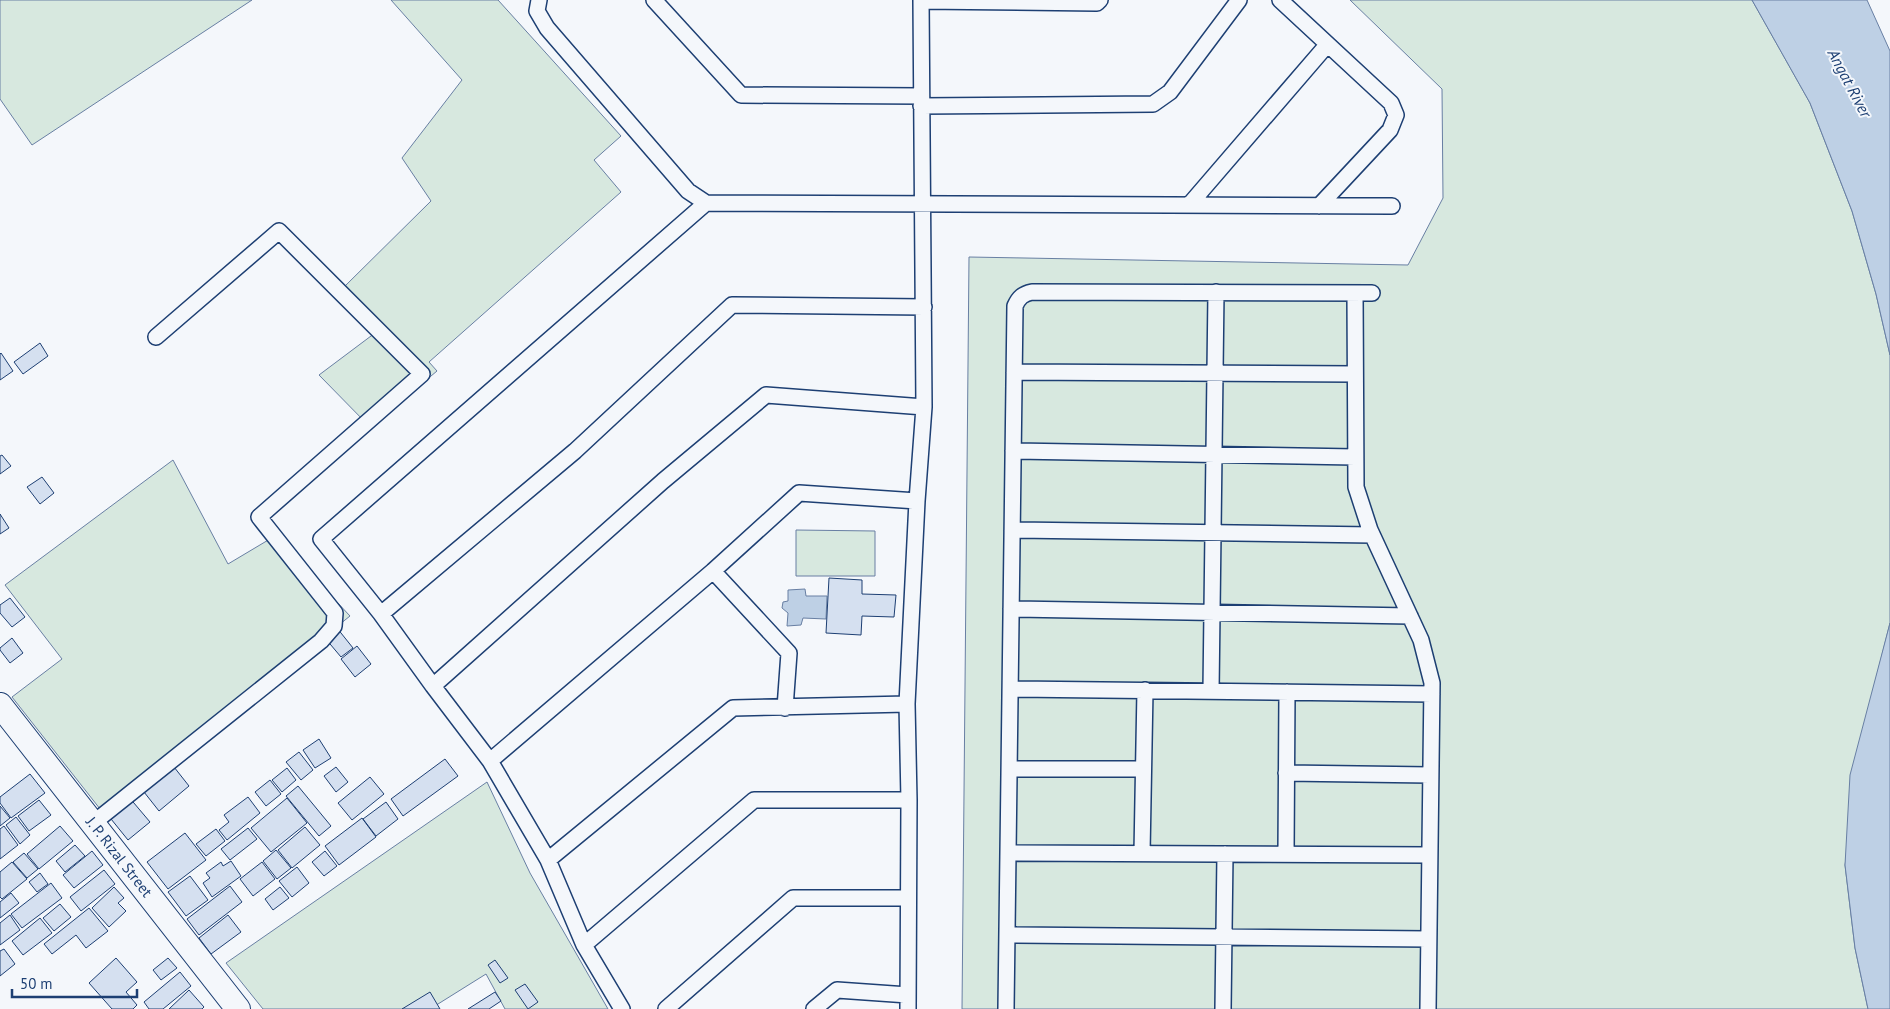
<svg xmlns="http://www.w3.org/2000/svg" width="1890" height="1009" viewBox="0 0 1890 1009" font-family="'PT Sans',sans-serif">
<rect width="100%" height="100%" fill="#f4f7fb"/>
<path fill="#d7e8df" stroke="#687fa3" d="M 0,0 L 252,0 L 32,145 L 0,99 Z
M 391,0 L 498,0 L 621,136 L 594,160 L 621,192 L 429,362 L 437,371 L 370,427 L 319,375 L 379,330 L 343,288 L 431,201 L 402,158 L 462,80 Z
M 1350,0 L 1752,0 L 1810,103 L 1852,211 L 1876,294 L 1890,355 L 1890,623 L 1873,691 L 1845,865 L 1855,948 L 1868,1009 L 962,1009 L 969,257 L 1408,265 L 1443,198 L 1442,89 Z
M 173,460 L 228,564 L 275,536 L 350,616 L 104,814 L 12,697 L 62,659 L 5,585 Z
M 796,530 L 875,531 L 875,576 L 796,576 Z
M 487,782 L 530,873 L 608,1009 L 505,1009 L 486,974 L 430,1009 L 263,1009 L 226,963 Z"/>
<path fill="#bed0e5" stroke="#687fa3" d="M 1752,0 L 1867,0 L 1890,51 L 1890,355 L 1876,294 L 1852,211 L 1810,103 Z
M 805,589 L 806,596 L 827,596 L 826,619 L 803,618 L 801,625 L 787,626 L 788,613 L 782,608 L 783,602 L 788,601 L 788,590 Z
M 1890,623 L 1890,1009 L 1868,1009 L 1855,948 L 1845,865 L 1850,775 Z"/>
<path fill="#d5e0f0" stroke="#1d3f73" d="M 40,343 L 48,356 L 23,374 L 14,362 Z
M 1,353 L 13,371 L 0,380 L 0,354 Z
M 2,455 L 11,466 L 0,474 L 0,456 Z
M 42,477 L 54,493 L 40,504 L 27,487 Z
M 0,514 L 9,528 L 0,534 Z
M 829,578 L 862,580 L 862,594 L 896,595 L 894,617 L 862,616 L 861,635 L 826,633 Z
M 10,598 L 25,617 L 12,627 L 0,613 L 0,605 Z
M 337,628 L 353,648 L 341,657 L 325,638 Z
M 12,638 L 23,653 L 10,663 L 0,650 L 0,648 Z
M 357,646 L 371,664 L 355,677 L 341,659 Z
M 319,739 L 331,758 L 315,768 L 303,750 Z
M 299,752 L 313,770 L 301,780 L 286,762 Z
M 445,759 L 458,776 L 403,816 L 391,799 Z
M 174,767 L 189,786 L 159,811 L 144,792 Z
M 336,767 L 348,782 L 336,792 L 324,776 Z
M 287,768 L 296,780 L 282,792 L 272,780 Z
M 30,774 L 45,793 L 11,818 L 0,803 L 0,797 Z
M 370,777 L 384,794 L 352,820 L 338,803 Z
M 270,780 L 281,794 L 266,806 L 255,792 Z
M 298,786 L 331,826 L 319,836 L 286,796 Z
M 128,796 L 150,822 L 128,840 L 107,814 Z
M 248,797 L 260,813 L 227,840 L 219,830 L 229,822 L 224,815 Z
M 287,798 L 307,823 L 271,852 L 251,828 Z
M 39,800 L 51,815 L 29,831 L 18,816 Z
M 386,802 L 398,819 L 376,836 L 363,819 Z
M 0,806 L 10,818 L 0,826 Z
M 16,817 L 30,835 L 20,844 L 6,825 Z
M 362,818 L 376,837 L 339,865 L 325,846 Z
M 4,826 L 18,845 L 0,859 L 0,829 Z
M 60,826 L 73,841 L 39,869 L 27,854 Z
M 305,827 L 320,845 L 292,868 L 278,850 Z
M 248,828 L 257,839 L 230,860 L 221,849 Z
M 216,829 L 225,841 L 206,856 L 196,844 Z
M 185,833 L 206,860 L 168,889 L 147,862 Z
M 75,845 L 85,856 L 65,872 L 56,861 Z
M 276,850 L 291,868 L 277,879 L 263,861 Z
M 92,851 L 103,865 L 74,888 L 63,875 Z
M 325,851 L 337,866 L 324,876 L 312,862 Z
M 24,853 L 38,869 L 27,878 L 13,862 Z
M 231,861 L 241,876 L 212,897 L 203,883 L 210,878 L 206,873 L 221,862 L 223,866 Z
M 12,862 L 27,879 L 2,899 L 0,897 L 0,872 Z
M 262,862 L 275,879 L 253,896 L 240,879 Z
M 297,867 L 309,883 L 292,897 L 279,881 Z
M 104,870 L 115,884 L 81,911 L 70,897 Z
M 40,873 L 48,884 L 37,892 L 29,882 Z
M 190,876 L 208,900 L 186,916 L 168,892 Z
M 51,883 L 62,898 L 22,928 L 11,914 Z
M 230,886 L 242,902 L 199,935 L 187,919 Z
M 114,887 L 124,898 L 118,903 L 126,911 L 109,927 L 92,908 Z
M 280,887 L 289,898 L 273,910 L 265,899 Z
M 11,893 L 19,903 L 0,918 L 0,902 Z
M 60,904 L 71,917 L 54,931 L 43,918 Z
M 89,908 L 108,931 L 86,948 L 76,935 L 52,954 L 44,944 Z
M 10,915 L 20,930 L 0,945 L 0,923 Z
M 228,915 L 241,932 L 211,954 L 199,938 Z
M 40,918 L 52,933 L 23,955 L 12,941 Z
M 4,949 L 15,964 L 0,976 L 0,951 Z
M 116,958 L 137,982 L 126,992 L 137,1005 L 133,1009 L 112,1009 L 89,983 Z
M 168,958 L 177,968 L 161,980 L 153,970 Z
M 495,960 L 508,978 L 500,983 L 488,965 Z
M 180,972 L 191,986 L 163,1009 L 149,1009 L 144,1002 Z
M 525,984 L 538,1002 L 528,1009 L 515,990 Z
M 189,990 L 204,1007 L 202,1009 L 169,1009 Z
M 430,992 L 440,1009 L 402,1009 Z
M 495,992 L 501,1001 L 489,1009 L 468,1009 Z"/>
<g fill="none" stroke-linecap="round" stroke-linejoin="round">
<defs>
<path id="minor" d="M 539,0 L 537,11 L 547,28 L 688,191 L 706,203 L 1392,206
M 654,0 L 741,95 L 921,96
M 1280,0 L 1391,103 L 1396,115 L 1390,130 L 1319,206
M 921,1 L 1097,3 L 1100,0
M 921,106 L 1153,104 L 1170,92 L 1239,0
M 1190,204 L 1327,45
M 1355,293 L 1356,487 L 1370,530 L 1421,640 L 1432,683 L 1428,1009
M 1014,372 L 1355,374
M 1013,451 L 1355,457
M 1012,530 L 1372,535
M 713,571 L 789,653 L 785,708
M 1011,609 L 1410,616
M 381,614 L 575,451 L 732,305 L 924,307
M 433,686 L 663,481 L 766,395 L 924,407
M 1010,689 L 1432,694
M 1211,691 L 1216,292
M 490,761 L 713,571 L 799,493 L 917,501
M 1009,769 L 1143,769
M 1286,773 L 1430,775
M 92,824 L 321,641 L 334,626 L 335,613 L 259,517 L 422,374 L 279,231 L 156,337
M 1008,853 L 1429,855
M 1142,853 L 1145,690
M 1286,854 L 1287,692
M 548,860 L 733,708 L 907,704
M 1007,935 L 1428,939
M 584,945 L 754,800 L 909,800
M 622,1009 L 584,945 L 548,860 L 490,761 L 433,686 L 381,614 L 321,539 L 706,203
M 666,1009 L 793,898 L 908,898
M 814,1009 L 837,990 L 908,995
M 908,1009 L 909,800 L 907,704 L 917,501 L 924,407 L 921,0
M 1006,1009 L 1015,306 C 1019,297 1023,294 1032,292 L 1372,293
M 1223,1009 L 1225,854"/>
<path id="primary" d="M 0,705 L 238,1009"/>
</defs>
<use href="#minor" stroke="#1d3f73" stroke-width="18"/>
<use href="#primary" stroke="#1d3f73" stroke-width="26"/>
<use href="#minor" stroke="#f4f7fb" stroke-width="15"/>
<use href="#primary" stroke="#f4f7fb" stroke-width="24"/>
</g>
<g text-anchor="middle" stroke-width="4" stroke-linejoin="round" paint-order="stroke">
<g font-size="15" fill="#1d3f73" stroke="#f4f7fb">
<text transform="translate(119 857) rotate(52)" y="5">J. P. Rizal Street</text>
</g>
<g font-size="16" font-style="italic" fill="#1d3f73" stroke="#f4f7fb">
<text transform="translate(1850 83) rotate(62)" y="6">Angat River</text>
</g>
</g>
<path d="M12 989v8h125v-8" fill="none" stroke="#1d3f73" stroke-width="2.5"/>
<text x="20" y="989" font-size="15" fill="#1d3f73" stroke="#f4f7fb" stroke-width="4" paint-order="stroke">50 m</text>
</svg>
